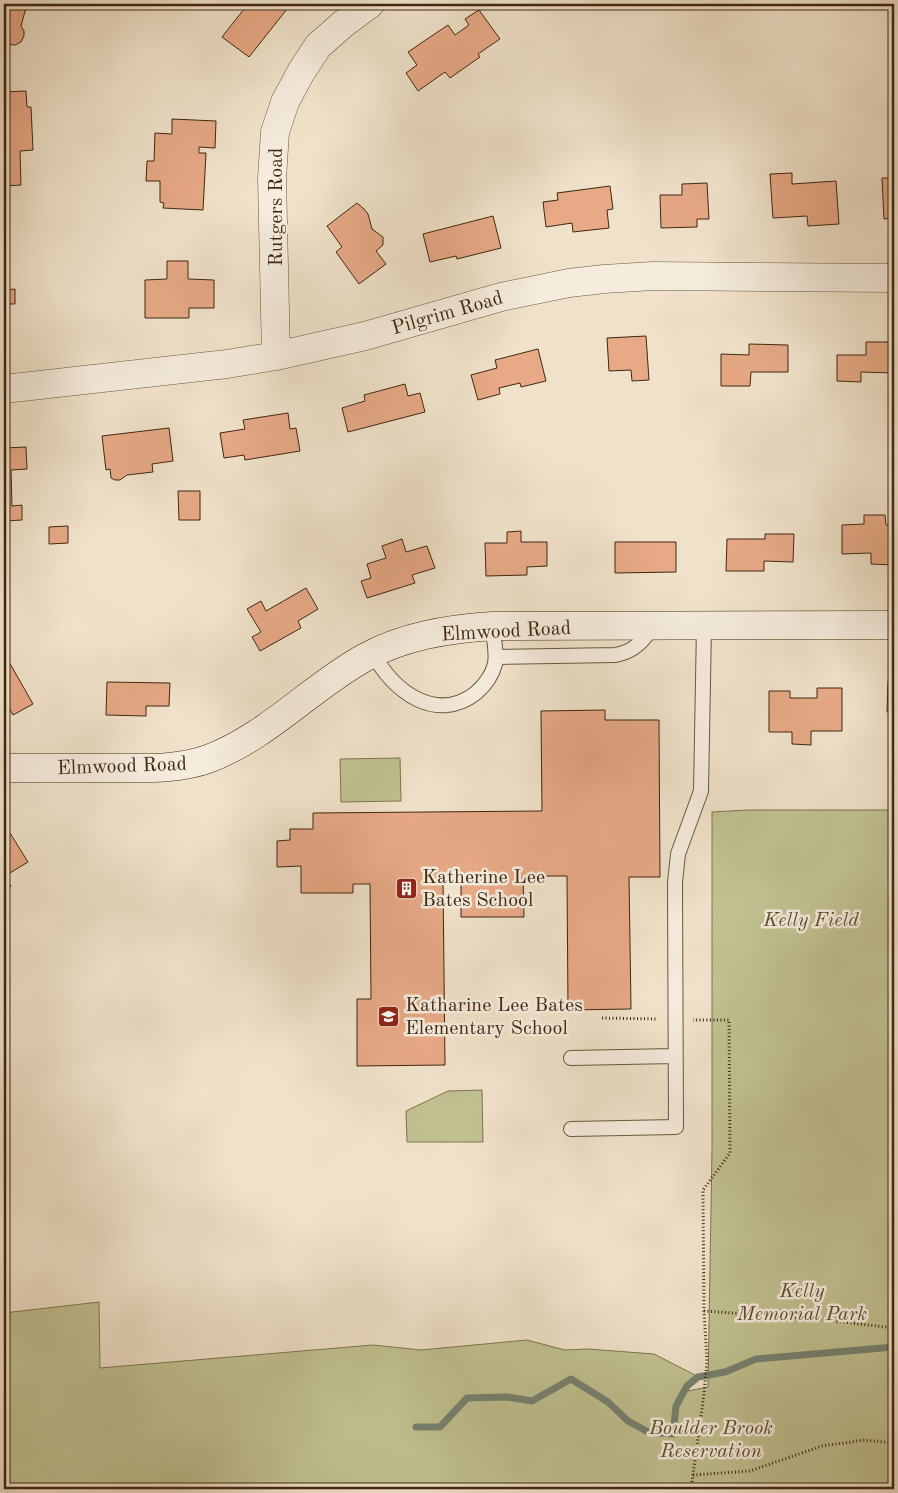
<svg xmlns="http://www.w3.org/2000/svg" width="898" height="1493" viewBox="0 0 898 1493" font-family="'Old Standard TT',serif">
<rect width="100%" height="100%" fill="#f0e2ca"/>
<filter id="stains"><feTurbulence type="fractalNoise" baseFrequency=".004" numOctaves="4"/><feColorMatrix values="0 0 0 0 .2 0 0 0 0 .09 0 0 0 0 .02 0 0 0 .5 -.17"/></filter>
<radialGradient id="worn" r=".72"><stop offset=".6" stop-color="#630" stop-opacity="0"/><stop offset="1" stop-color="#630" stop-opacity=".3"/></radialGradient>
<path fill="#c1c191" stroke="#807450" d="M 400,758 L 401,801 L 341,802 L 340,759 Z
M 747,810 L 894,810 L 894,1489 L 4,1489 L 4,1313 L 99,1302 L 100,1368 L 373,1345 L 421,1350 L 527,1340 L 565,1350 L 588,1349 L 654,1354 L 695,1375 L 688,1391 L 708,1387 L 712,1150 L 712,812 Z
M 482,1090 L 483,1142 L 407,1142 L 406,1111 L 448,1091 Z"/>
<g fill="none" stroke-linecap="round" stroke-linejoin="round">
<path stroke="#768271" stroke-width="7" d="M 416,1427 L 440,1427 L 467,1398 L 507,1397 L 532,1401 L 571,1379 L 608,1402 L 628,1421 L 648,1432 L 673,1434 L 676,1406 L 687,1386 L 698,1377 L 725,1372 L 756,1359 L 894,1347"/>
</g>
<path fill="#e7a986" stroke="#3f2710" d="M 4,4 L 27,4 L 21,26 L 24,31 L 24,36 L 21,42 L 15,45 L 4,44 Z
M 248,4 L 291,4 L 249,57 L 222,37 Z
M 479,10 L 500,39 L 478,54 L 480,57 L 450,78 L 445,72 L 418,91 L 406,73 L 417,65 L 408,52 L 448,25 L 455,35 L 469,25 L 465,19 Z
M 26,91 L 27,107 L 31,107 L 33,150 L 20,151 L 21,185 L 4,186 L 4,92 Z
M 172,119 L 216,121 L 215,148 L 199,147 L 199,153 L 206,153 L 203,210 L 163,208 L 164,203 L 160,202 L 160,181 L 146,181 L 147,161 L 154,161 L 155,133 L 172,134 Z
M 792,173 L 792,184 L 836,181 L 839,224 L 808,226 L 807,216 L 773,218 L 770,174 Z
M 882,178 L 894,178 L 894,218 L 884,219 Z
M 707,183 L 709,219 L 697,219 L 697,227 L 661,228 L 660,195 L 682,195 L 682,184 Z
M 610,186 L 613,209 L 607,210 L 609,228 L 573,232 L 572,223 L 546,227 L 543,202 L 558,200 L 557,193 Z
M 357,203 L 364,209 L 368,214 L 372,229 L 383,237 L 383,245 L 376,251 L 386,264 L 359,284 L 336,252 L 342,247 L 327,226 Z
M 493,216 L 501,248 L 457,259 L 456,256 L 430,262 L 423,234 Z
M 167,261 L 188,261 L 188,279 L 214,280 L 214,308 L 189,308 L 189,318 L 145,318 L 145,280 L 167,279 Z
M 4,286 L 4,290 L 15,289 L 15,304 L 5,304 L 7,330 L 4,330 Z
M 646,336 L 649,380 L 632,381 L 631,370 L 609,371 L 607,338 Z
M 866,342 L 894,342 L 894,373 L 861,372 L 861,382 L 837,381 L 837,355 L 866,355 Z
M 749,344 L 788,345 L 788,372 L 751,372 L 750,386 L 721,386 L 721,354 L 749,355 Z
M 538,349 L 546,381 L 521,387 L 520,383 L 499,388 L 500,394 L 478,400 L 471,375 L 497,368 L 495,360 Z
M 405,384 L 408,396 L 420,393 L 425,412 L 348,432 L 342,408 L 365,401 L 364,395 Z
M 288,413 L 290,429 L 296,428 L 300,451 L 245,460 L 244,455 L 224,458 L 220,433 L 245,429 L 243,420 Z
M 169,428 L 173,461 L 152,464 L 153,472 L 127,475 L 120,480 L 115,480 L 111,478 L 110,469 L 106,470 L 102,436 Z
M 26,447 L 27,469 L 11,470 L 12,506 L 22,505 L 22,520 L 5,521 L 6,532 L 4,533 L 4,448 Z
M 178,491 L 200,491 L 200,520 L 179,520 Z
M 864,515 L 885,515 L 886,525 L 894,525 L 894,565 L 871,564 L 871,553 L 842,554 L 842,525 L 864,524 Z
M 68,526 L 68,543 L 49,544 L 49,527 Z
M 521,531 L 521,542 L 547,542 L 547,566 L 527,567 L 527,575 L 486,576 L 485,543 L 507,543 L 507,532 Z
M 765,534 L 794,534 L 793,562 L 764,561 L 764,571 L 726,571 L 727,539 L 765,539 Z
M 402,539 L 406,552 L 427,546 L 435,568 L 412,575 L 415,583 L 367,598 L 361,581 L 371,578 L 367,564 L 386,558 L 382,546 Z
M 615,542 L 676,542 L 676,572 L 615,573 Z
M 306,588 L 318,609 L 298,621 L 301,628 L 260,651 L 252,637 L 261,632 L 247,609 L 261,601 L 266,611 Z
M 4,653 L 33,704 L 13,715 L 4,699 Z
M 888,681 L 894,681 L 894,712 L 887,712 Z
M 107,682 L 170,683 L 169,706 L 146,706 L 146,716 L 106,715 Z
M 817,688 L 842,688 L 842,731 L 811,731 L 811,745 L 792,744 L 792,732 L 769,732 L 769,691 L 790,691 L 790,698 L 817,698 Z
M 605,710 L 605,720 L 659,720 L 660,877 L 629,877 L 631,1009 L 568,1010 L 567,876 L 523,876 L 524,917 L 461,917 L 461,881 L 443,881 L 445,1065 L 357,1066 L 357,999 L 371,999 L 370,884 L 353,884 L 353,893 L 301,893 L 301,866 L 277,867 L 277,841 L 290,840 L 290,829 L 313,829 L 313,813 L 542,811 L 541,711 Z
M 10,833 L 28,862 L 5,876 L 11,886 L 4,891 L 4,837 Z"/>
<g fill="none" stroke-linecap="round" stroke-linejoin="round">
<defs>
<path id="lane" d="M 373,653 C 392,691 436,724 476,693 C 485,685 492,676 495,664 C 497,652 494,638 492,626
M 496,657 L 615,655 C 634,652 643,641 653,626
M 571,1058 L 675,1056
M 571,1129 L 676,1127 L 675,882 L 678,854 L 701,791 L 704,626"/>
<path id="street" d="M 276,356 L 272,178 L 275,132 L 285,102 L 301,72 L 318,46 L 343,24 L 370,4
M 4,389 L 227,364 L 276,356 L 365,336 L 501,297 L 569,283 L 604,279 L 653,276 L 894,278"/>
<path id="secondary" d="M 4,768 C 39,768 75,768 110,768 C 143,768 177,770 208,759 C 267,737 310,688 364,658 C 403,636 448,629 492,626 L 894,625"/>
</defs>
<use href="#lane" stroke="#6b563e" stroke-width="16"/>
<use href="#street" stroke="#6b563e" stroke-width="29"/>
<use href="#secondary" stroke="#3f2710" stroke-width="29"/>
<path stroke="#3f2710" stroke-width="3" stroke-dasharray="1 2.5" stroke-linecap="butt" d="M 602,1018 L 657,1019
M 704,1311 L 817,1319 L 894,1328
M 693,1475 L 750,1471 L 822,1446 L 865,1440 L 894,1443
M 691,1489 L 704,1394 L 707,1361 L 704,1311 L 703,1190 L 730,1153 L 729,1020 L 693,1020"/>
<use href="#lane" stroke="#f5ecdd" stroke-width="14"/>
<use href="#street" stroke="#f5ecdd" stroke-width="28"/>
<use href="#secondary" stroke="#f5ecdd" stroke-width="28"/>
</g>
<defs>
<symbol id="building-square" viewBox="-11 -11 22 22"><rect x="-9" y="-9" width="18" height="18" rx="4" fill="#8f2418" stroke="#f5ecdd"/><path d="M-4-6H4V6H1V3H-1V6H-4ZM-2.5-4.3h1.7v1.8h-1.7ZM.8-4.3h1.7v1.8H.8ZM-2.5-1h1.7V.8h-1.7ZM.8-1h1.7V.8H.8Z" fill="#fff"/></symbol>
<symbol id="school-square" viewBox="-11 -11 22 22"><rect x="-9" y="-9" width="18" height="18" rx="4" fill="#8f2418" stroke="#f5ecdd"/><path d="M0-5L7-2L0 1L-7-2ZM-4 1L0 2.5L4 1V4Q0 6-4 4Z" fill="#fff"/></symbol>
</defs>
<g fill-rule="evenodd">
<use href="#building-square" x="394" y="876" width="25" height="25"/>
<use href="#school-square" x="376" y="1004" width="25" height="25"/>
</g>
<g text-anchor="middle" stroke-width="5" stroke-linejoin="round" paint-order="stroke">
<g font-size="20" fill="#3f2710" stroke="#f5ecdd">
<text transform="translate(275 207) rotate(-90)" y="7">Rutgers Road</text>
<text transform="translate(447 312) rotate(-16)" y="7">Pilgrim Road</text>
<text transform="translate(506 630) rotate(-3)" y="7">Elmwood Road</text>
<text transform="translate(122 765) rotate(-2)" y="7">Elmwood Road</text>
</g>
<g font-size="20" fill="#3f2710" stroke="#f5ecdd" text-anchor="start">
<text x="422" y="883">Katherine Lee<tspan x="422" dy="23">Bates School</tspan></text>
<text x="405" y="1011">Katharine Lee Bates<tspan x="405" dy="23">Elementary School</tspan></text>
</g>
<g font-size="20" font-style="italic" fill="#604e30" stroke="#f5ecdd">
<text x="811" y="926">Kelly Field</text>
<text x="802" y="1297">Kelly<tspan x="802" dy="23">Memorial Park</tspan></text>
<text x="711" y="1434">Boulder Brook<tspan x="711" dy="23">Reservation</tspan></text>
</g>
</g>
<rect width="898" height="1493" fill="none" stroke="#f0e2ca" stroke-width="20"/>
<rect x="5" y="5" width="888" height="1483" fill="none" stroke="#3f2710" stroke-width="2.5"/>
<rect x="10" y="10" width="878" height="1473" fill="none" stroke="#3f2710"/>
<rect width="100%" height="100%" filter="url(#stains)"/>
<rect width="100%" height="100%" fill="url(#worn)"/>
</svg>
